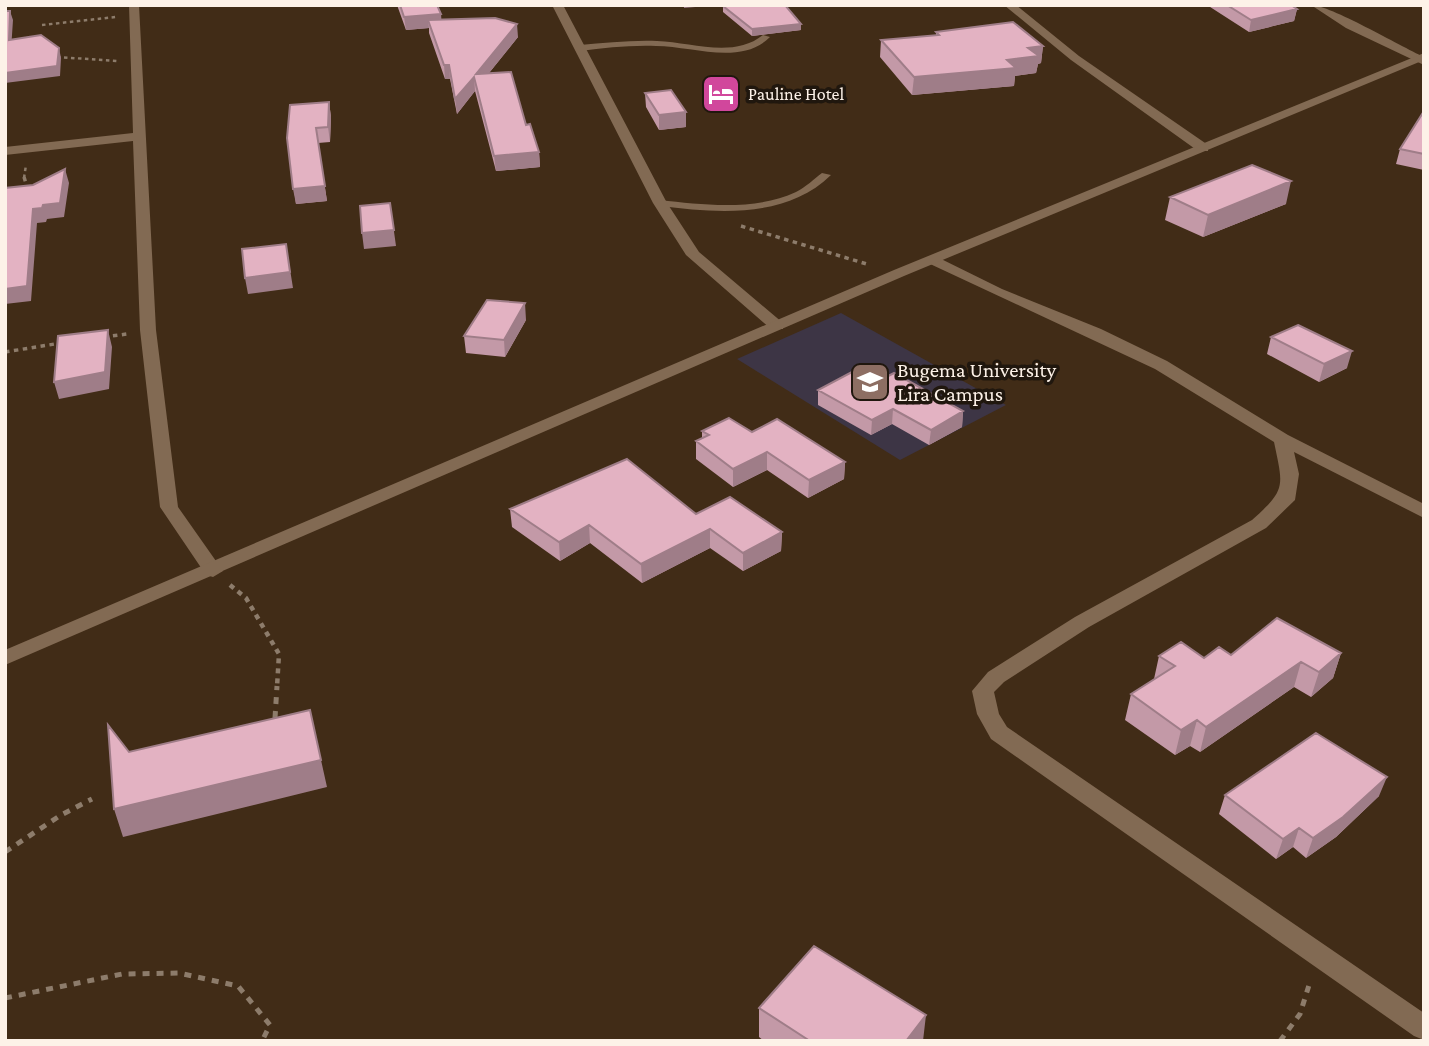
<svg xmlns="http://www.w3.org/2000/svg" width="1429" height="1046" viewBox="0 0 1429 1046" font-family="'Crimson Pro',serif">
<rect width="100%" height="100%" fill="#412c17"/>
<path fill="#3d3545" d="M 841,313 L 1006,405 L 900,460 L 737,359 Z"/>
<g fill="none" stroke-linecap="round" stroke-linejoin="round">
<path stroke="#8d7c6b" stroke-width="2.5" stroke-dasharray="3.5 3.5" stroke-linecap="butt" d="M 42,25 L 116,17
M 57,57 L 118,61
M 24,178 L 26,165"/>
<path stroke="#8d7c6b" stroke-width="3.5" stroke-dasharray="4.5 4.5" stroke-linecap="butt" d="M 24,177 L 28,190
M 741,226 L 870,265
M 104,337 L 127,334
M 5,352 L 61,343"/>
<path stroke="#8d7c6b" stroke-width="4.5" stroke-dasharray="5 5" stroke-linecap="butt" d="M 230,585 L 246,598 L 279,654 L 277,687"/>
<path stroke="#8d7c6b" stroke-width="5" stroke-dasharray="7 7" stroke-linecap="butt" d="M 275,718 L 277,686
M 5,852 L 61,815 L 92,799
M 5,998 L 122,974 L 179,973 L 238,986 L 270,1025 L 262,1041
M 1280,1041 L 1300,1014 L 1310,982"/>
<path fill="#826a53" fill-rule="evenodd" d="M 763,35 L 770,37 C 741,66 692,46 656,46 C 630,45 605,48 580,51 L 576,48 L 580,45 C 605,43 631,40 657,41 C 691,42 733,59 763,35 Z
M 822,173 L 831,175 C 786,219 718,213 660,206 L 655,203 L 660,200 C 704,205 755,211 796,192 C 806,187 814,179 822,173 Z"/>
<path fill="#826a53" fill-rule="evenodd" d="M 129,5 L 139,5 L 156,330 L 178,507 L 223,571 L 213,577 L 206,575 L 160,507 L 140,330 L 133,141 L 5,155 L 5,147 L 133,133 Z
M 552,5 L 563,5 L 667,203 L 699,252 L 783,323 L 783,329 L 771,329 L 686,255 L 653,203 Z
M 1004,5 L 1016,5 L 1079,56 L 1208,145 L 1208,151 L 1198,151 L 1071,60 Z
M 1311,5 C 1330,5 1400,46 1424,57 L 1424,65 L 1346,28 Z
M 933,255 L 1002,289 L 1101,329 L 1167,361 L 1288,435 L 1424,504 L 1424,518 L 1294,452 L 1299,474 L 1295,500 L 1266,528 L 1089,627 L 1004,682 L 994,692 L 999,714 L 1007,727 L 1424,1013 L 1424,1040 L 1414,1036 L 991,739 L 977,714 L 972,691 L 988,672 L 1075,617 L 1252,520 C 1287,489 1283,486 1274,442 L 1155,369 L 928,263 L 925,260 Z"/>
<path fill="#826a53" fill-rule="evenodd" d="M 1424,53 L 1424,60 L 904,276 L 5,665 L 5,650 L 894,270 Z"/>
</g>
<path fill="#c399a7" d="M 397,5 L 437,5 L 441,20 L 518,37 L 489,73 L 526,125 L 539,152 L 540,167 L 496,171 L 475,91 L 457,114 L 450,79 L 445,79 L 429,33 L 429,28 L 406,30 Z
M 1207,5 L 1291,5 L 1297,9 L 1294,21 L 1249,32 Z
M 723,6 L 801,24 L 801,30 L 752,36 L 723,12 Z
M 936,32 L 1043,46 L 1041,63 L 1038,64 L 1036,73 L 1015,76 L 1014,86 L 912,95 L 880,57 L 881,40 L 936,35 Z
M 645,93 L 686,127 L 659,130 L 646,107 Z
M 329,102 L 331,117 L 330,142 L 318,143 L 327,201 L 296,204 L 287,138 Z
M 1424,111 L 1424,170 L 1396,164 L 1400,149 Z
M 1170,197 L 1286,204 L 1203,237 L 1165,220 Z
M 526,320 L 505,357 L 466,353 L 464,336 Z
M 1271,337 L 1347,368 L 1319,382 L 1267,354 Z
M 873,384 L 963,411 L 962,427 L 929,445 L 892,424 L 871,435 L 818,405 L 818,390 Z
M 702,431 L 752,432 L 845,462 L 844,479 L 808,498 L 767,470 L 733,487 L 696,459 L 696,441 L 702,438 Z
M 510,509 L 696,514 L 782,532 L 781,551 L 743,571 L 710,548 L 642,583 L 590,543 L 560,561 L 512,527 Z
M 1341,653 L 1333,678 L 1311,697 L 1294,687 L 1200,752 L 1190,746 L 1175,755 L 1125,720 L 1131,694 L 1154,679 L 1159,656 L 1204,658 L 1231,655 Z
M 1225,795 L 1379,796 L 1336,837 L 1306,858 L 1293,847 L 1276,859 L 1219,814 Z
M 759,1008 L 923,1041 L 764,1041 L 759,1037 Z"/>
<path fill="#9f7d88" d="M 684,5 L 718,5 L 684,8 Z
M 1297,9 L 1294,21 L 1249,32 L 1251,20 Z
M 10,11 L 13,20 L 11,50 L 9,40 Z
M 441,14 L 442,27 L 428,20 L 429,28 L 406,30 L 404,17 Z
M 517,24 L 518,37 L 477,88 L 476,74 Z
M 801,24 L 801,30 L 752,36 L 752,29 Z
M 1043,46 L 1041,63 L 1038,64 L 1036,73 L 1015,76 L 1014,86 L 912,95 L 914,77 L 1007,60 L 1028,48 Z
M 59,48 L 61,58 L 60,76 L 5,83 L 5,73 Z
M 444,65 L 449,65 L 450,79 L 445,79 Z
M 474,77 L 475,91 L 457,114 L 455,99 Z
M 329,102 L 331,117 L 330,142 L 328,127 Z
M 686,112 L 686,127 L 659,130 L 659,115 Z
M 316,128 L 327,201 L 296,204 L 293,189 Z
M 539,152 L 540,167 L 496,171 L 494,156 Z
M 65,169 L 69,183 L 64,217 L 47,219 L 46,222 L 37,223 L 31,301 L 5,304 L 5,289 L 33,209 L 43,205 Z
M 1291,181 L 1286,204 L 1203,237 L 1208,215 Z
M 390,203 L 396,246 L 364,249 L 362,233 Z
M 286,244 L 293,288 L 248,294 L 245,278 Z
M 525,303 L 526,320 L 505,357 L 504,340 Z
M 108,330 L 112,347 L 109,389 L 59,399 L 54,382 Z
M 1352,351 L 1347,368 L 1319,382 L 1324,364 Z
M 893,409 L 892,424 L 871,435 L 872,420 Z
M 963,411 L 962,427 L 929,445 L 931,430 Z
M 767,452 L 767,470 L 733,487 L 733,469 Z
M 845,462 L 844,479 L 808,498 L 809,480 Z
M 589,525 L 590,543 L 560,561 L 559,542 Z
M 710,529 L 710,548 L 642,583 L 641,564 Z
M 782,532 L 781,551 L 743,571 L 743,553 Z
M 1341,653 L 1333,678 L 1311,697 L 1319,672 Z
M 1301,662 L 1294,687 L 1200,752 L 1206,727 Z
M 1197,720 L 1190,746 L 1175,755 L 1181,730 Z
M 321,760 L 327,787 L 123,837 L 114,809 Z
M 1387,777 L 1379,796 L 1336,837 L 1306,858 L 1313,838 Z
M 1299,828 L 1293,847 L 1276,859 L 1283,839 Z
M 926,1015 L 923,1041 L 906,1041 Z"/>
<path fill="#e3b2c2" stroke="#9f7d88" stroke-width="2" d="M 400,5 L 437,5 L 441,14 L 404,17 Z
M 728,5 L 785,5 L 801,24 L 752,29 L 723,6 Z
M 1227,5 L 1291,5 L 1297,9 L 1251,20 Z
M 5,11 L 10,11 L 9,40 L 41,35 L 59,48 L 57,66 L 5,73 Z
M 495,18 L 517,24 L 476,74 L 511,72 L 526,125 L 530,124 L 539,152 L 494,156 L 474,77 L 455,99 L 449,65 L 444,65 L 428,20 Z
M 1013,22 L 1043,46 L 1028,48 L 1039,56 L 1007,60 L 1016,68 L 914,77 L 881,40 L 939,35 L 936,32 Z
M 671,90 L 686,112 L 659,115 L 645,93 Z
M 329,102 L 328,127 L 316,128 L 325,186 L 293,189 L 287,138 L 290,105 Z
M 1424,111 L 1424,154 L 1400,149 Z
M 1252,165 L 1291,181 L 1208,215 L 1170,197 Z
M 65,169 L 60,203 L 43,205 L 42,208 L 33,209 L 27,286 L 5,289 L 5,188 L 33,185 Z
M 390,203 L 394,230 L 362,233 L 360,206 Z
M 286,244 L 290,272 L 245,278 L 242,249 Z
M 487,300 L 525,303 L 504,340 L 464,336 Z
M 1298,325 L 1352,351 L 1324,364 L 1271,337 Z
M 108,330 L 105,372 L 54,382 L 58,336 Z
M 852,372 L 873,384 L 894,373 L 963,411 L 931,430 L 893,409 L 872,420 L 818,390 Z
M 729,418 L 752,432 L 777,419 L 845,462 L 809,480 L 767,452 L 733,469 L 696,441 L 709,435 L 702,431 Z
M 627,459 L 696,514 L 730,497 L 782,532 L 743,553 L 710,529 L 641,564 L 589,525 L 559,542 L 510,509 Z
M 1277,618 L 1341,653 L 1319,672 L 1301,662 L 1206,727 L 1197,720 L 1181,730 L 1131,694 L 1175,666 L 1159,656 L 1181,642 L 1204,658 L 1219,647 L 1231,655 Z
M 310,710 L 321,760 L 114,809 L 108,725 L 129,752 Z
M 1316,733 L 1387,777 L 1343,817 L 1313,838 L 1299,828 L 1283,839 L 1225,795 Z
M 814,946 L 926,1015 L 906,1041 L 810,1041 L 759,1008 Z"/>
<defs>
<symbol id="hotel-square" viewBox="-11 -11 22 22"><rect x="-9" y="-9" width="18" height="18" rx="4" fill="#d1479c" stroke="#20170e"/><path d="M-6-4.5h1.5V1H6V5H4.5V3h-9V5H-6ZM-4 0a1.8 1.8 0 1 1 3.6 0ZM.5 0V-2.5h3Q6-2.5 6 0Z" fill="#fff"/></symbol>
<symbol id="university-square" viewBox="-11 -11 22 22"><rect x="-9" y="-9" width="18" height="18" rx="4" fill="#8d6e63" stroke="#20170e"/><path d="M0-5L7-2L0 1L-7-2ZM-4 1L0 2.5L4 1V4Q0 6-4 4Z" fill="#fff"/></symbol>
</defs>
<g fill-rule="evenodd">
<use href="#hotel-square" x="699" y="72" width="44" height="44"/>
<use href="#university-square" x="848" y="360" width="44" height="44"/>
</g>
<g text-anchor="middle" stroke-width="7" stroke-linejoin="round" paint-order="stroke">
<g font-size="18" fill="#fdf2e8" stroke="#20170e" text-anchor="start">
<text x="748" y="100">Pauline Hotel</text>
</g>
<g font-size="21" fill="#fdf2e8" stroke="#20170e" text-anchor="start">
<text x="897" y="377">Bugema University<tspan x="897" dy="24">Lira Campus</tspan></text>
</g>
</g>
<rect width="1429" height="1046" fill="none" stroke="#fdf2e8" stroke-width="14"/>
</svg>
